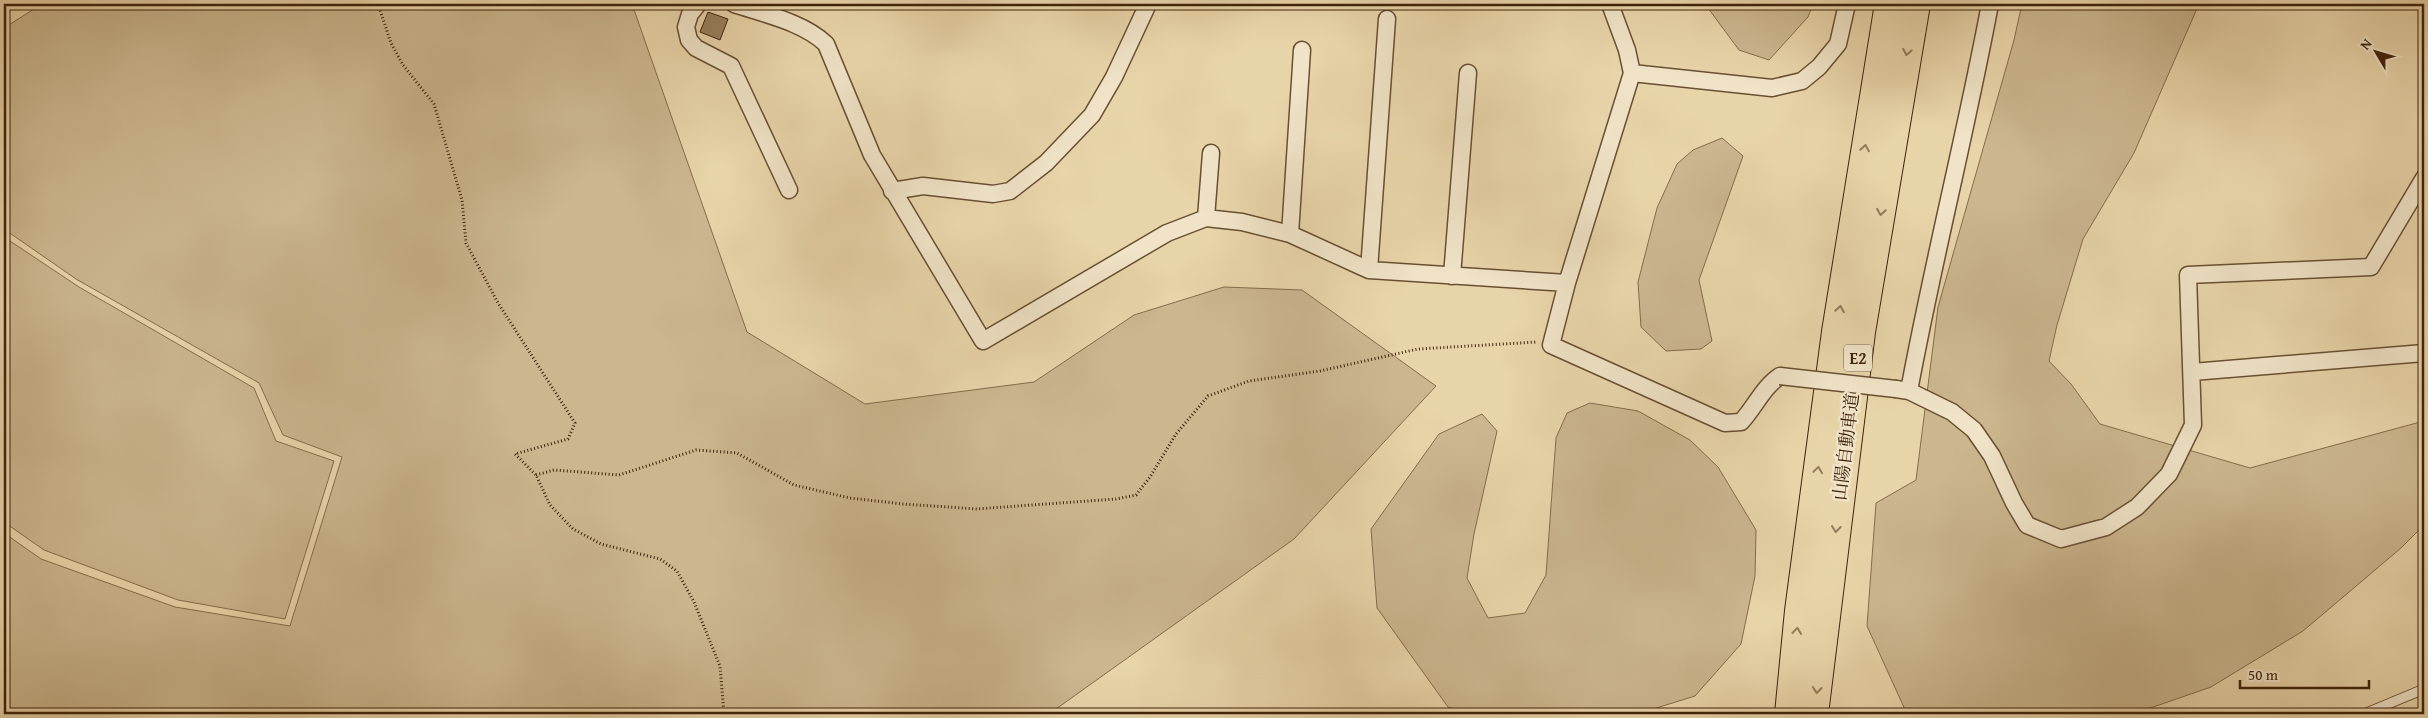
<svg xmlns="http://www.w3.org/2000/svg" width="2428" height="718" viewBox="0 0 2428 718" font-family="'Gentium Book Plus','Noto Serif JP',serif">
<rect width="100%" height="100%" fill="#e8d4a9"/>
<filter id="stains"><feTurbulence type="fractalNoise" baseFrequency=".004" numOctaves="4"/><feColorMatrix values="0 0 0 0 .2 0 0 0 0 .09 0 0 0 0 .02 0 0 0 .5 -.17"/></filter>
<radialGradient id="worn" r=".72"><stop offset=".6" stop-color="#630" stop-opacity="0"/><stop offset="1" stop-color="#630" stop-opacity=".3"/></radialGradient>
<path fill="#cbb68e" stroke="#856c4c" d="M 42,4 L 632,4 L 747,332 L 865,404 L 1034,382 L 1134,315 L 1224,287 L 1302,290 L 1436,386 L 1294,539 L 1049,714 L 4,714 L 4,533 L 41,559 L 175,607 L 290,626 L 342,457 L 283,435 L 259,383 L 76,279 L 4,229 L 4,28 Z
M 1705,4 L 1813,4 L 1808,17 L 1769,60 L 1739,50 Z
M 2022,4 L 2199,4 L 2134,153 L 2083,239 L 2057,325 L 2049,361 L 2071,384 L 2100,424 L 2250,468 L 2424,421 L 2424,525 L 2401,548 L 2303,631 L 2211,687 L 2133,714 L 1907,714 L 1867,626 L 1876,503 L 1916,480 L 1938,307 L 2014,40 Z
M 1722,138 L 1743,156 L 1699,280 L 1712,341 L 1701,349 L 1666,351 L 1641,327 L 1638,282 L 1657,208 L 1677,164 L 1693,150 Z
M 4,237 L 79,287 L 254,388 L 276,441 L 334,461 L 285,619 L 178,600 L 44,550 L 4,522 Z
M 1590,403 L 1638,411 L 1690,440 L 1718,467 L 1756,530 L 1755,576 L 1741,644 L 1695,696 L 1637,714 L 1471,714 L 1448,707 L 1377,608 L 1371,529 L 1439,434 L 1482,414 L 1497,431 L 1474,534 L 1467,578 L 1488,618 L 1525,613 L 1546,575 L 1556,438 L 1567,413 Z"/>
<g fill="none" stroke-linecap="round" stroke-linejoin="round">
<path stroke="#826949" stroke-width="5" d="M 4,39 L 4,4"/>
</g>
<path fill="#977f5d" stroke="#3f230a" d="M 708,12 L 728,19 L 720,40 L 700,32 Z"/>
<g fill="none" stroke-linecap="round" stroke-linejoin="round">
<defs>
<path id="lane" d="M 2364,714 L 2424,689"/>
<path id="street" d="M 698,4 L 690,14 L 686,27 L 689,40 L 696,48 L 731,66 L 789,190
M 734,4 C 764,14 803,22 826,44 L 872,155 L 983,341 L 1167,233 L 1206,218 L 1242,222 L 1290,234 L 1369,270 L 1567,283
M 1610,4 L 1627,50 L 1632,73 L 1567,283 L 1551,345 L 1725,423 L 1741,422 C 1755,407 1763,387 1780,376
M 1632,73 L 1772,88 L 1802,81 L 1819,67 L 1838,44 L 1847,4
M 892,191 L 923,186 L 993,194 L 1010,191 L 1046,163 L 1092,115 L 1114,77 L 1148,4
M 1206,218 L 1211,153
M 1290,234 L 1302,50
M 1369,270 L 1387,19
M 1452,276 L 1468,73
M 2192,372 L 2424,353
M 1896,389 L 1909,391 L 1952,412 L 1974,430 L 1992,456 L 2014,503 L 2027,525 L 2061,539 L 2106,527 L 2137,507 L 2169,474 L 2193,425 L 2188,275 L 2371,267 L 2424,178
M 1909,391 C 1933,261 1966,133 1990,4"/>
<path id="highway" d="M 1789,714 L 1799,611 L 1836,332 L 1889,4
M 1814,714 L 1861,332 L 1916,4"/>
</defs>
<use href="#lane" stroke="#694f32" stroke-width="11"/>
<use href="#street" stroke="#694f32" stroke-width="19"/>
<use href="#highway" stroke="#3f230a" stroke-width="30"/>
<path stroke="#3f230a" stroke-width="3" stroke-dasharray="1 2.5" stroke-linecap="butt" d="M 378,4 L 391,43 L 403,65 L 434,104 L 462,200 L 466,243 L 498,303 L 575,423 L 568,439 L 515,454 L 536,475 L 550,505 L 573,529 L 601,544 L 660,559 L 677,571 L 694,602 L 720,666 L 724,714
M 536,475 L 554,470 L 619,475 L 696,450 L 737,453 L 794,485 L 850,498 L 903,504 L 977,509 L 1116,499 L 1136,495 L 1150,477 L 1176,434 L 1208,396 L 1249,381 L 1320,371 L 1418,349 L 1537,342"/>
<use href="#lane" stroke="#f0e3c7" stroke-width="9"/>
<use href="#street" stroke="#f0e3c7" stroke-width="16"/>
<use href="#highway" stroke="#e8d4a9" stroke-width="28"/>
<defs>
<path id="street-bridge" d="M 1780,376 L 1896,389"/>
</defs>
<use href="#street-bridge" stroke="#694f32" stroke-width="19" stroke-linecap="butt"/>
<use href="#street-bridge" stroke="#f0e3c7" stroke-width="16"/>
</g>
<defs><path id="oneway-chevron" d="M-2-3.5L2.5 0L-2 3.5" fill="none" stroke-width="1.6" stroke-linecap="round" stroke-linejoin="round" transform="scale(1.25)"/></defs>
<g stroke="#947c5a">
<use href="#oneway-chevron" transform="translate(1907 52) rotate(100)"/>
<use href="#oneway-chevron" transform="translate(1865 148) rotate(-81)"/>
<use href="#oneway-chevron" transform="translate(1881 212) rotate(99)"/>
<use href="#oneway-chevron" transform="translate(1840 309) rotate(-81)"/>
<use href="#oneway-chevron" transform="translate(1818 470) rotate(-82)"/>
<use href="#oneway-chevron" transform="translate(1836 529) rotate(97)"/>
<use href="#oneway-chevron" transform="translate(1797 631) rotate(-84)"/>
<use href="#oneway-chevron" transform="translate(1817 690) rotate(96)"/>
</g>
<g text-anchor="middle" stroke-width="5" stroke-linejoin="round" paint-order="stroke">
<rect fill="#f0e3c7" stroke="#745d43" stroke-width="1" x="1844" y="344.5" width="28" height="27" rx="4"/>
<g font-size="16" font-weight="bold" fill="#3f230a">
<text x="1858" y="364">E2</text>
</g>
<g font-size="18" fill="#3f230a" stroke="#f0e3c7">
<text transform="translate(1846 447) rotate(-83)" y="6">山陽自動車道</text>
</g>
</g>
<rect width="2428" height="718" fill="none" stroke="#e8d4a9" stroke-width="20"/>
<rect x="5" y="5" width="2418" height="708" fill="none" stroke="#3f230a" stroke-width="2.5"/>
<rect x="10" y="10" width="2408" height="698" fill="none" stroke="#3f230a"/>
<g transform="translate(2376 52) rotate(308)" stroke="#f0e3c7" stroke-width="4" paint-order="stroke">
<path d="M0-4L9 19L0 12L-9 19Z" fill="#3f230a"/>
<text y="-8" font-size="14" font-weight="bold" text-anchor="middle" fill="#3f230a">N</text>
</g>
<path d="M2240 680v8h129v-8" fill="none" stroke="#3f230a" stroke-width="2.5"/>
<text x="2248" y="680" font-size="15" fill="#3f230a" stroke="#f0e3c7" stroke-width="4" paint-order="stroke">50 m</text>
<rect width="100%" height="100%" filter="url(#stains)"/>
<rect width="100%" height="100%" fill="url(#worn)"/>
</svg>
